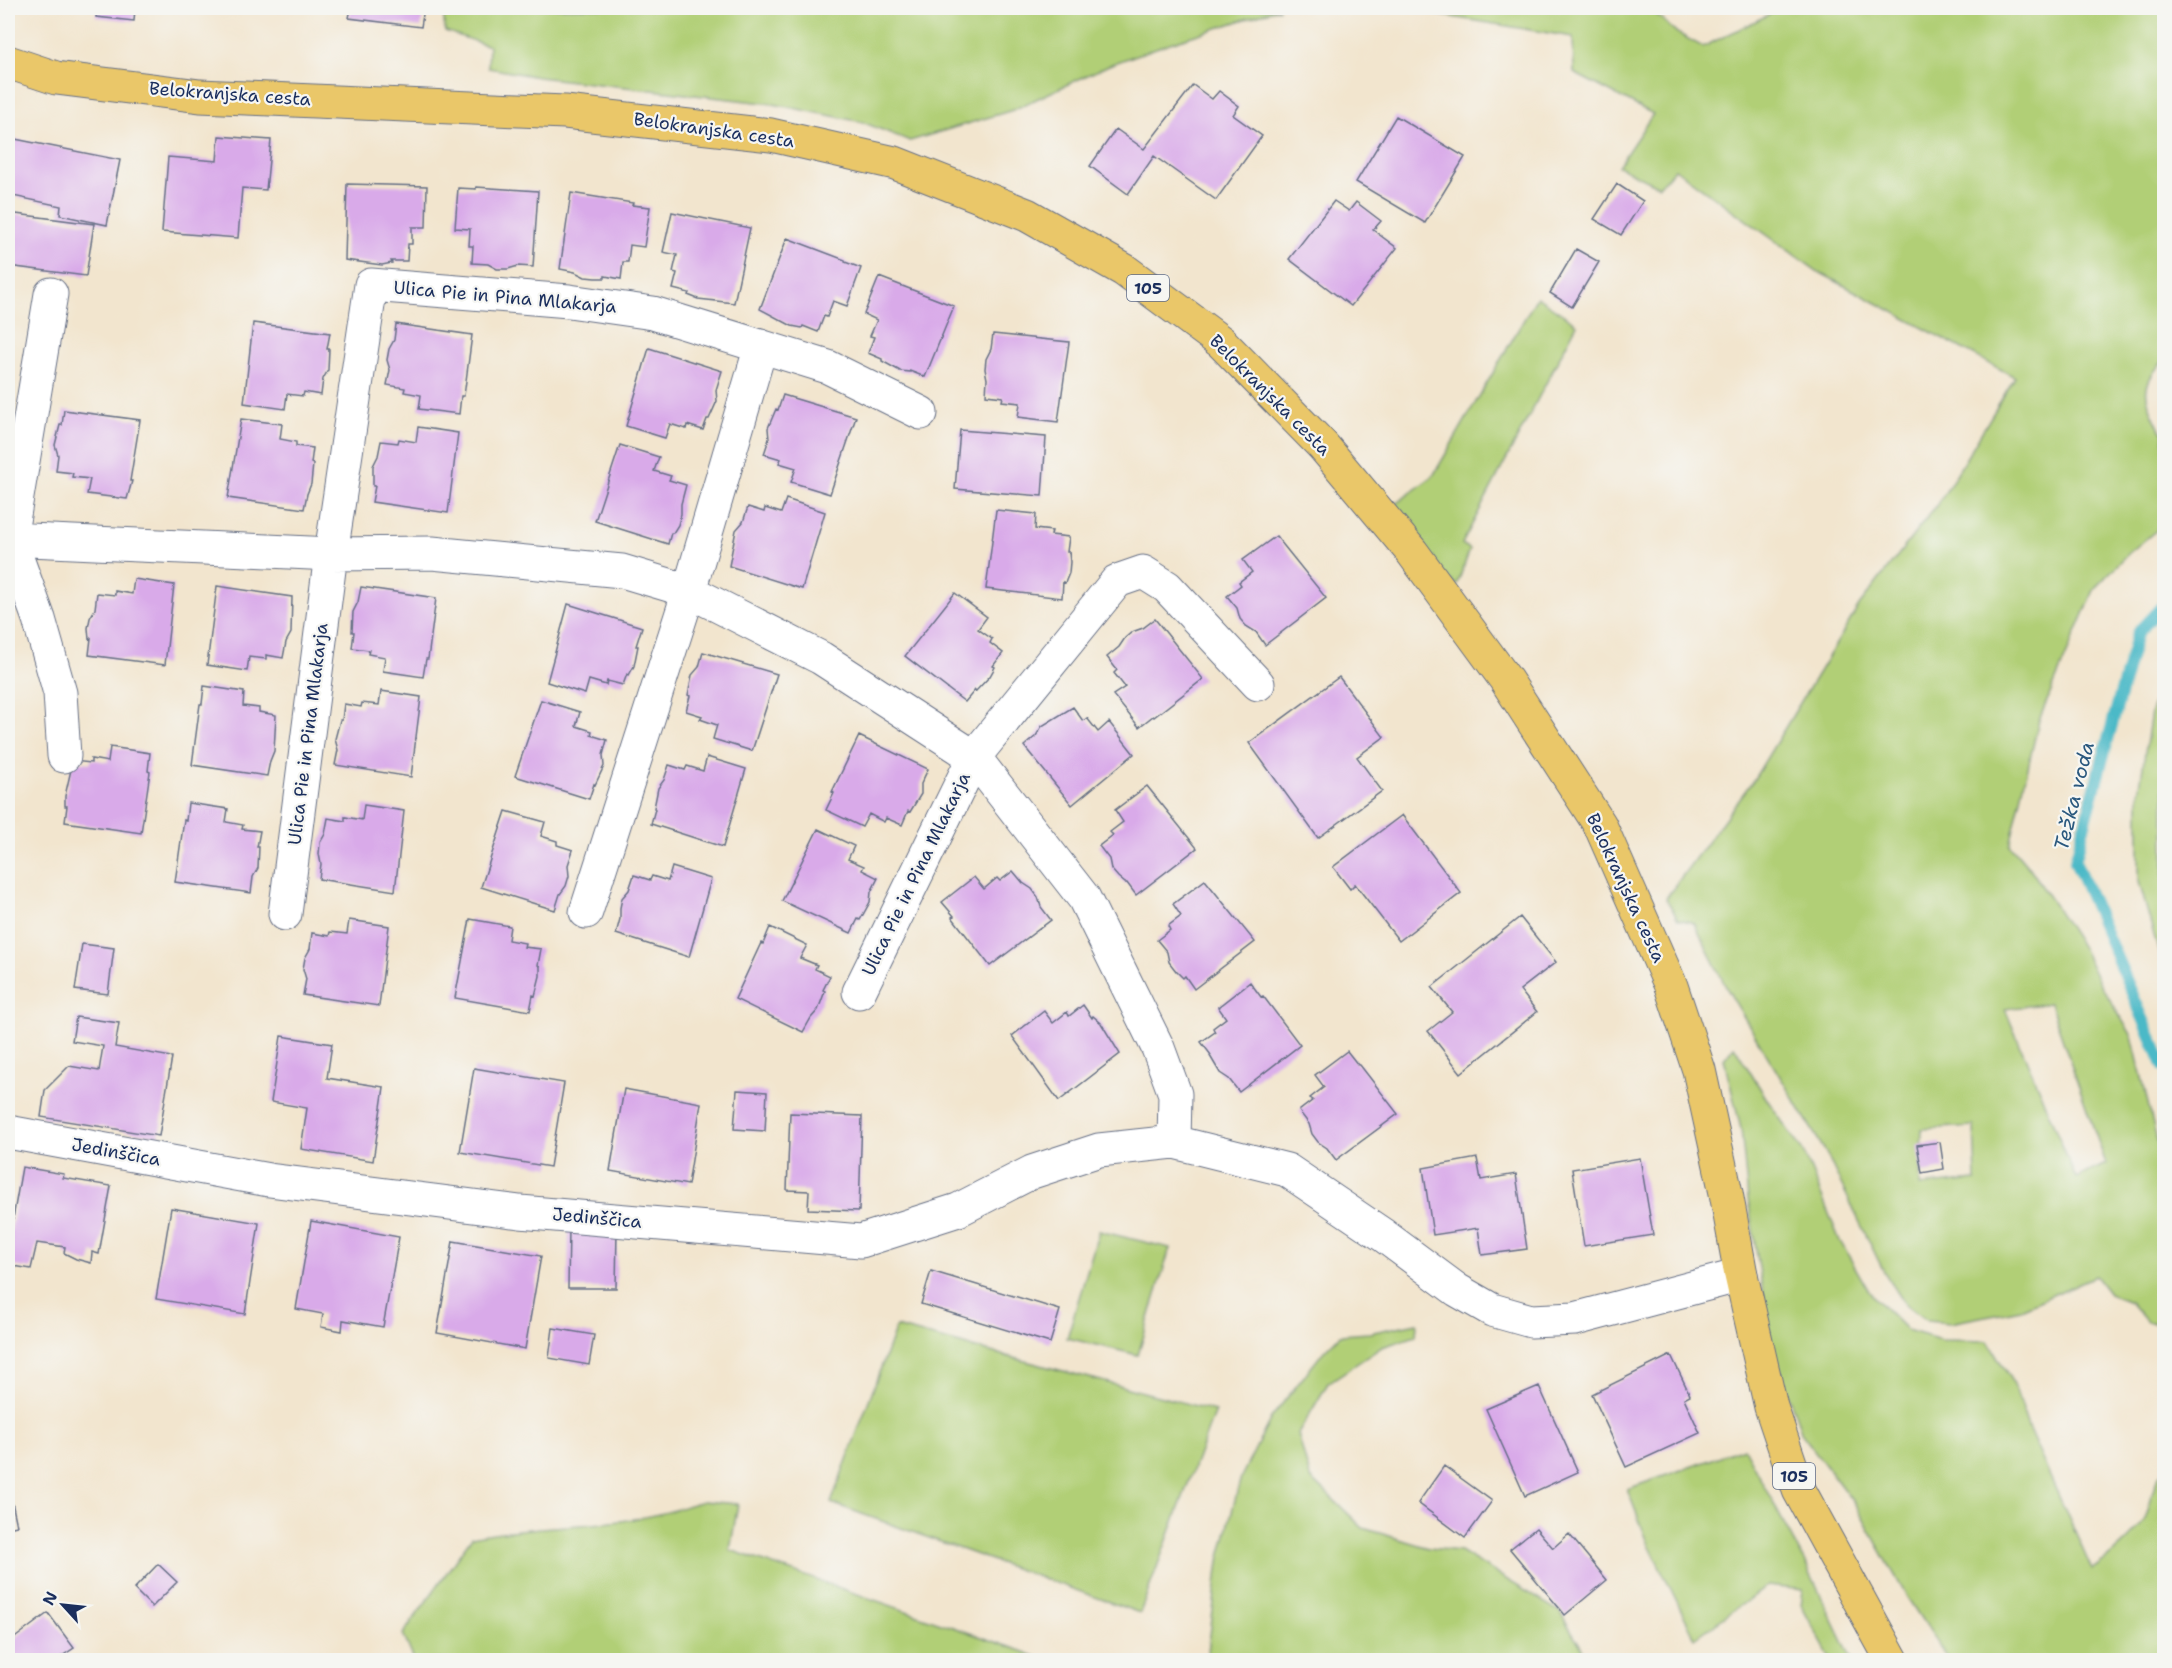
<svg xmlns="http://www.w3.org/2000/svg" width="2172" height="1668" viewBox="0 0 2172 1668" font-family="'Shantell Sans',sans-serif">
<rect width="100%" height="100%" fill="#f6f6f2"/>
<filter id="ink" filterUnits="userSpaceOnUse"><feTurbulence type="fractalNoise" baseFrequency=".0167" numOctaves="2"/><feDisplacementMap in="SourceGraphic" scale="12" xChannelSelector="R" yChannelSelector="G"/><feConvolveMatrix kernelMatrix="1 2 1 2 8 2 1 2 1" color-interpolation-filters="sRGB"/></filter>
<filter id="wash" filterUnits="userSpaceOnUse"><feTurbulence type="fractalNoise" baseFrequency=".008" numOctaves="4" result="noise"/><feDisplacementMap in="SourceGraphic" scale="24" xChannelSelector="R" yChannelSelector="G"/><feGaussianBlur stdDeviation="1.35" result="paint"/><feColorMatrix in="noise" values="0 0 0 0 0 0 0 0 0 0 0 0 0 0 0 0 0 1.4 0 .05"/><feComposite in="paint" operator="in"/></filter>
<g filter="url(#wash)">
<rect width="100%" height="100%" fill="#f2e5ce"/>
<path fill="#b1cf76" stroke="#667f6a" stroke-width="1.5" fill-rule="evenodd" d="M 443,8 L 1280,8 L 1167,44 L 1109,65 L 1013,110 L 910,141 L 862,122 L 773,104 L 538,77 L 488,68 L 489,46 L 445,31 Z
M 1397,8 L 1649,8 L 1677,33 L 1703,47 L 1782,8 L 2164,8 L 2164,360 C 2137,388 2146,399 2160,430 L 2164,434 L 2164,524 L 2129,553 L 2095,588 L 2039,720 L 2010,845 L 2032,871 L 2083,949 L 2099,982 L 2132,1036 L 2157,1141 L 2164,1160 L 2164,1322 L 2147,1322 L 2130,1302 L 2109,1294 L 2095,1276 L 2021,1309 L 1950,1323 L 1927,1321 L 1905,1304 L 1884,1272 L 1825,1151 L 1727,989 L 1694,923 L 1678,919 L 1666,898 L 1754,779 L 1859,606 L 1942,498 L 2015,377 L 1817,271 L 1675,169 L 1659,186 L 1618,166 L 1653,114 L 1574,73 L 1573,37 ZM 2050,1003 L 2106,1164 L 2076,1178 L 2005,1009 ZM 1974,1126 L 1976,1180 L 1920,1186 L 1922,1129 Z
M 1537,297 L 1577,324 L 1462,544 L 1470,549 L 1457,585 L 1448,579 L 1393,506 L 1433,476 Z
M 2164,675 L 2164,971 L 2139,882 L 2139,793 L 2151,712 Z
M 1734,1046 L 1768,1101 L 1804,1153 L 1840,1241 L 1870,1293 L 1907,1330 L 1941,1340 L 1988,1341 L 2014,1385 L 2029,1430 L 2092,1570 C 2106,1561 2140,1531 2146,1517 C 2153,1500 2151,1483 2164,1470 L 2164,1660 L 1948,1660 L 1907,1597 L 1856,1506 L 1802,1434 L 1772,1349 L 1748,1199 L 1741,1129 L 1724,1059 Z
M 1099,1231 L 1170,1248 L 1138,1355 L 1067,1338 Z
M 1417,1323 L 1416,1336 L 1382,1347 L 1328,1383 L 1298,1434 L 1310,1477 L 1363,1528 L 1429,1548 L 1460,1551 L 1560,1612 L 1589,1660 L 1207,1660 L 1219,1561 L 1241,1477 L 1271,1418 L 1324,1351 L 1340,1335 L 1369,1333 Z
M 896,1327 L 1215,1411 L 1140,1613 L 831,1503 Z
M 1744,1448 L 1807,1567 L 1852,1660 L 1831,1660 L 1801,1605 L 1803,1590 L 1768,1586 L 1695,1638 L 1649,1545 L 1627,1489 Z
M 703,1501 L 738,1504 L 730,1550 L 1022,1651 L 1044,1660 L 414,1660 L 403,1634 L 472,1537 C 533,1524 597,1529 659,1514 C 674,1511 688,1505 703,1501 Z"/>
<g fill="none" stroke-linecap="round" stroke-linejoin="round">
<path stroke="#4cb9c7" stroke-width="12" d="M 2164,604 L 2137,633 L 2075,861 L 2164,1067"/>
</g>
<g id="blocks">
<path fill="#d9aae9" d="M 97,8 L 135,8 L 134,21 L 96,17 Z
M 351,8 L 424,8 L 421,27 L 349,18 Z
M 1193,85 L 1212,99 L 1219,91 L 1239,106 L 1233,115 L 1262,136 L 1216,200 L 1154,156 L 1128,194 L 1090,166 L 1116,129 L 1144,149 Z
M 1396,116 L 1465,157 L 1425,223 L 1356,182 Z
M 219,136 L 271,140 L 266,190 L 242,188 L 238,238 L 162,232 L 168,157 L 217,161 Z
M 15,139 L 120,160 L 107,225 L 60,215 L 61,206 L 8,195 L 8,177 Z
M 347,184 L 427,186 L 426,227 L 412,227 L 412,244 L 408,244 L 407,261 L 391,261 L 392,263 L 382,265 L 345,260 Z
M 1617,184 L 1643,201 L 1621,235 L 1594,219 Z
M 476,187 L 538,191 L 533,267 L 518,266 L 508,269 L 497,269 L 488,264 L 472,263 L 473,246 L 469,246 L 470,229 L 455,228 L 458,188 L 476,189 Z
M 571,193 L 633,203 L 632,205 L 650,207 L 644,247 L 630,245 L 628,262 L 623,262 L 621,279 L 605,276 L 605,278 L 595,278 L 585,277 L 575,272 L 560,269 Z
M 1334,201 L 1349,211 L 1356,202 L 1381,221 L 1373,230 L 1397,248 L 1351,306 L 1289,259 Z
M 672,212 L 750,228 L 734,303 L 698,299 L 688,295 L 689,293 L 673,289 L 677,273 L 673,272 L 677,255 L 663,252 Z
M 8,213 L 94,224 L 86,276 L 8,266 Z
M 787,238 L 845,260 L 845,262 L 861,268 L 847,306 L 833,301 L 827,317 L 824,316 L 818,332 L 803,326 L 802,328 L 792,326 L 760,309 Z
M 1576,249 L 1599,262 L 1572,307 L 1550,293 Z
M 879,277 L 954,306 L 925,377 L 910,371 L 910,372 L 900,371 L 882,361 L 882,359 L 868,353 L 874,337 L 870,336 L 877,320 L 864,314 Z
M 253,323 L 330,333 L 327,349 L 329,349 L 328,370 L 323,379 L 321,395 L 304,392 L 303,396 L 287,394 L 285,409 L 244,403 Z
M 396,324 L 472,335 L 464,396 L 461,396 L 459,414 L 419,409 L 421,395 L 404,392 L 405,388 L 387,385 L 390,370 L 387,360 L 389,349 L 394,340 Z
M 993,334 L 1069,342 L 1058,422 L 1018,417 L 1020,403 L 1002,401 L 1003,397 L 986,395 L 987,379 L 985,369 L 986,359 L 991,349 Z
M 649,348 L 722,371 L 716,390 L 717,401 L 709,419 L 707,419 L 703,430 L 687,425 L 686,429 L 670,424 L 665,438 L 626,426 Z
M 783,395 L 856,417 L 830,494 L 791,482 L 796,468 L 779,463 L 781,459 L 764,454 L 769,439 L 768,428 L 776,409 L 778,410 Z
M 64,410 L 140,420 L 130,481 L 132,481 L 127,499 L 87,494 L 90,479 L 72,477 L 73,473 L 56,471 L 58,455 L 55,445 L 60,425 L 62,425 Z
M 241,419 L 282,424 L 280,439 L 296,442 L 296,446 L 313,448 L 311,463 L 313,464 L 311,484 L 307,494 L 304,509 L 228,498 Z
M 418,427 L 458,433 L 448,513 L 372,502 L 375,486 L 373,486 L 373,466 L 378,456 L 381,441 L 398,443 L 399,439 L 416,442 Z
M 960,430 L 1046,437 L 1042,496 L 955,489 Z
M 620,445 L 659,457 L 654,471 L 671,476 L 669,480 L 686,485 L 681,504 L 681,514 L 678,525 L 673,533 L 671,533 L 668,544 L 595,521 Z
M 786,499 L 825,512 L 802,589 L 729,566 L 736,530 L 743,522 L 748,507 L 764,512 L 765,508 L 781,513 Z
M 996,510 L 1036,514 L 1035,529 L 1052,531 L 1051,535 L 1069,537 L 1067,552 L 1069,552 L 1070,562 L 1069,573 L 1065,583 L 1063,582 L 1062,598 L 986,589 Z
M 1276,536 L 1326,598 L 1265,645 L 1256,632 L 1246,626 L 1240,619 L 1237,608 L 1227,596 L 1241,585 L 1239,582 L 1252,572 L 1243,560 Z
M 134,579 L 174,585 L 165,665 L 89,655 L 91,638 L 89,639 L 88,628 L 90,618 L 95,609 L 97,593 L 115,595 L 115,591 L 132,594 Z
M 217,586 L 292,597 L 291,633 L 286,642 L 283,658 L 266,655 L 266,659 L 249,657 L 247,671 L 207,665 Z
M 361,587 L 436,598 L 428,659 L 426,659 L 423,677 L 383,671 L 385,657 L 368,654 L 369,650 L 352,648 L 354,632 L 352,632 L 353,612 L 358,602 Z
M 955,593 L 987,617 L 978,629 L 992,639 L 990,643 L 1003,653 L 993,666 L 995,667 L 990,676 L 976,691 L 975,690 L 965,702 L 905,656 Z
M 568,604 L 642,627 L 636,646 L 638,646 L 634,666 L 629,675 L 627,674 L 623,685 L 607,681 L 606,685 L 589,680 L 585,694 L 547,682 Z
M 1155,619 L 1203,679 L 1154,717 L 1153,716 L 1139,727 L 1113,695 L 1125,687 L 1114,673 L 1117,670 L 1107,657 L 1119,647 L 1125,638 L 1132,632 L 1143,628 Z
M 703,652 L 777,674 L 752,751 L 713,739 L 717,725 L 700,719 L 702,716 L 686,711 L 690,696 L 688,695 L 692,675 L 699,667 Z
M 1339,677 L 1384,737 L 1357,757 L 1382,791 L 1318,838 L 1249,743 Z
M 204,686 L 244,692 L 243,706 L 259,708 L 259,712 L 276,715 L 274,751 L 270,761 L 267,776 L 192,765 L 200,704 L 202,704 Z
M 381,691 L 421,697 L 411,777 L 335,765 L 338,750 L 335,739 L 340,720 L 342,720 L 344,704 L 361,707 L 362,703 L 379,705 Z
M 541,700 L 580,712 L 576,726 L 592,731 L 591,735 L 607,740 L 603,755 L 604,766 L 595,785 L 594,784 L 589,799 L 515,776 Z
M 1073,707 L 1083,721 L 1087,718 L 1098,732 L 1109,722 L 1134,754 L 1072,805 L 1024,746 L 1036,736 L 1042,726 Z
M 859,736 L 928,769 L 921,784 L 921,794 L 910,812 L 908,811 L 902,825 L 886,818 L 884,822 L 869,814 L 862,827 L 826,810 L 834,793 L 832,792 Z
M 110,747 L 150,753 L 148,771 L 150,772 L 141,833 L 65,822 L 67,806 L 65,806 L 65,796 L 73,761 L 91,763 L 91,759 L 108,762 Z
M 707,757 L 746,769 L 723,847 L 651,824 L 655,809 L 654,808 L 658,788 L 664,780 L 669,765 L 685,770 L 687,766 L 703,771 Z
M 1147,786 L 1197,848 L 1136,895 L 1127,883 L 1125,883 L 1118,877 L 1111,869 L 1109,859 L 1099,846 L 1113,835 L 1110,832 L 1123,822 L 1115,810 Z
M 188,803 L 228,809 L 226,822 L 243,825 L 242,829 L 260,831 L 257,847 L 259,847 L 258,868 L 253,877 L 251,893 L 175,882 L 184,820 L 186,821 Z
M 364,805 L 404,811 L 395,891 L 319,879 L 321,864 L 319,854 L 320,843 L 325,834 L 328,818 L 345,821 L 345,817 L 362,820 Z
M 506,811 L 545,822 L 541,836 L 557,841 L 557,845 L 573,850 L 568,865 L 569,876 L 566,886 L 560,894 L 555,910 L 481,887 Z
M 1402,815 L 1461,893 L 1399,941 L 1355,884 L 1350,889 L 1333,867 Z
M 818,829 L 854,846 L 848,859 L 864,866 L 862,870 L 878,878 L 871,892 L 870,902 L 860,920 L 858,919 L 851,933 L 782,901 Z
M 672,867 L 711,879 L 689,957 L 616,934 L 620,919 L 620,908 L 622,898 L 629,890 L 634,875 L 650,880 L 652,876 L 668,881 Z
M 1013,871 L 1023,883 L 1032,889 L 1038,897 L 1041,907 L 1051,920 L 990,966 L 952,917 L 954,916 L 942,902 L 974,877 L 984,889 L 997,878 L 1000,881 Z
M 1205,880 L 1255,942 L 1194,989 L 1185,976 L 1183,978 L 1176,971 L 1169,962 L 1167,952 L 1157,940 L 1170,930 L 1168,926 L 1181,916 L 1173,904 Z
M 1520,917 L 1556,962 L 1520,990 L 1537,1012 L 1461,1073 L 1428,1031 L 1452,1012 L 1432,987 Z
M 470,919 L 510,926 L 508,940 L 525,943 L 524,947 L 541,949 L 538,965 L 540,966 L 540,976 L 535,996 L 533,995 L 530,1011 L 455,998 Z
M 349,920 L 389,926 L 379,1006 L 303,995 L 306,979 L 303,969 L 305,958 L 310,949 L 312,933 L 329,936 L 330,932 L 347,934 Z
M 770,927 L 807,945 L 800,958 L 817,965 L 815,969 L 830,976 L 823,990 L 825,991 L 818,1010 L 811,1018 L 803,1032 L 735,999 L 761,943 L 763,944 Z
M 82,944 L 114,948 L 108,994 L 75,990 Z
M 1250,982 L 1261,997 L 1263,996 L 1300,1045 L 1239,1092 L 1229,1079 L 1220,1073 L 1210,1056 L 1211,1055 L 1201,1042 L 1215,1032 L 1213,1028 L 1226,1018 L 1218,1007 Z
M 1083,1005 L 1092,1018 L 1093,1016 L 1101,1023 L 1120,1054 L 1059,1101 L 1012,1036 L 1044,1011 L 1053,1023 L 1067,1012 L 1069,1016 Z
M 76,1017 L 119,1023 L 115,1047 L 172,1057 L 159,1136 L 41,1117 L 45,1090 L 69,1066 L 99,1071 L 103,1046 L 72,1041 Z
M 281,1036 L 332,1044 L 327,1078 L 384,1087 L 373,1161 L 301,1149 L 307,1108 L 271,1102 Z
M 1347,1051 L 1358,1065 L 1360,1065 L 1398,1114 L 1336,1160 L 1327,1148 L 1318,1142 L 1312,1134 L 1309,1124 L 1299,1111 L 1313,1100 L 1310,1098 L 1324,1087 L 1315,1075 Z
M 474,1068 L 564,1083 L 550,1167 L 460,1152 Z
M 624,1089 L 701,1103 L 688,1185 L 610,1171 Z
M 737,1090 L 767,1092 L 765,1131 L 734,1129 Z
M 790,1113 L 862,1116 L 859,1211 L 808,1209 L 809,1191 L 787,1190 Z
M 1940,1142 L 1944,1169 L 1922,1173 L 1917,1145 Z
M 1477,1158 L 1481,1180 L 1516,1174 L 1527,1249 L 1482,1255 L 1478,1228 L 1433,1235 L 1423,1168 Z
M 1640,1158 L 1653,1235 L 1584,1246 L 1572,1169 Z
M 22,1167 L 64,1174 L 63,1178 L 111,1186 L 99,1254 L 92,1252 L 91,1263 L 76,1259 L 64,1253 L 65,1247 L 37,1243 L 31,1269 L 8,1265 L 8,1229 L 11,1230 Z
M 171,1208 L 259,1223 L 245,1314 L 156,1299 Z
M 311,1221 L 399,1237 L 383,1327 L 343,1320 L 342,1331 L 321,1327 L 323,1314 L 296,1309 Z
M 569,1228 L 617,1229 L 616,1288 L 568,1288 Z
M 453,1241 L 541,1256 L 525,1349 L 437,1333 Z
M 931,1271 L 1060,1310 L 1050,1343 L 921,1304 Z
M 553,1328 L 594,1335 L 589,1365 L 549,1358 Z
M 1671,1355 L 1690,1395 L 1684,1398 L 1700,1433 L 1626,1467 L 1592,1394 Z
M 1539,1386 L 1578,1472 L 1525,1496 L 1486,1409 Z
M 1444,1466 L 1492,1501 L 1465,1538 L 1418,1503 Z
M 8,1492 L 10,1492 L 17,1526 L 8,1528 Z
M 1536,1528 L 1553,1548 L 1569,1534 L 1607,1580 L 1565,1615 L 1510,1549 Z
M 158,1564 L 177,1582 L 152,1607 L 134,1589 Z
M 48,1613 L 74,1648 L 59,1658 L 61,1660 L 8,1660 L 8,1643 Z"/>
</g>
</g>
<g filter="url(#ink)">
<use href="#blocks" fill-opacity="0" stroke="#666f85" stroke-width="1.5"/>
<g fill="none" stroke-linecap="round" stroke-linejoin="round">
<defs>
<path id="street" d="M 51,294 L 10,539 L 39,619 L 60,693 L 64,756
M 8,539 L 331,554 L 432,553 L 622,571 L 689,591 L 821,658 L 974,757 L 1084,898 L 1158,1048 L 1175,1094 L 1174,1142
M 586,912 L 689,591 L 761,346
M 285,914 L 331,554 L 371,285 L 569,301 L 653,313 L 828,367 L 921,413
M 859,992 L 974,757 L 1117,581 L 1143,572 L 1167,587 L 1258,684
M 8,1132 L 269,1180 L 520,1212 L 861,1241 L 958,1210 L 1032,1172 L 1099,1150 L 1174,1142 L 1287,1170 L 1383,1235 L 1457,1290 L 1492,1310 L 1531,1321 L 1575,1319 L 1741,1275"/>
<path id="primary" d="M 8,62 L 56,78 L 200,96 L 565,112 L 771,135 L 895,163 L 1027,215 L 1124,270 L 1221,342 L 1323,446 L 1412,552 L 1506,680 L 1600,825 L 1671,986 L 1699,1070 L 1726,1193 L 1741,1275 L 1771,1407 L 1799,1490 L 1892,1660"/>
</defs>
<use href="#street" stroke="#666f85" stroke-width="35"/>
<use href="#primary" stroke="#666f85" stroke-width="35"/>
<use href="#street" stroke="#fff" stroke-width="33"/>
<use href="#primary" stroke="#eac769" stroke-width="33"/>
</g>
</g>
<g text-anchor="middle" stroke-width="4.5" stroke-linejoin="round" paint-order="stroke">
<g fill="#f6f6f2" stroke="#5d6b8a" stroke-width="1.5">
<rect x="1127" y="275" width="42" height="26" rx="4.5"/>
<rect x="1773" y="1463" width="42" height="26" rx="4.5"/>
</g>
<g font-size="16" font-weight="bold" fill="#1b2f5e">
<text x="1148" y="294">105</text>
<text x="1794" y="1482">105</text>
</g>
<g font-size="18" fill="#1b2f5e" stroke="#f6f6f2">
<text transform="translate(230 94) rotate(4)" y="6">Belokranjska cesta</text>
<text transform="translate(714 130) rotate(8)" y="6">Belokranjska cesta</text>
<text transform="translate(505 297) rotate(5)" y="6">Ulica Pie in Pina Mlakarja</text>
<text transform="translate(1270 395) rotate(45)" y="6">Belokranjska cesta</text>
<text transform="translate(308 734) rotate(-83)" y="6">Ulica Pie in Pina Mlakarja</text>
<text transform="translate(916 874) rotate(-64)" y="6">Ulica Pie in Pina Mlakarja</text>
<text transform="translate(1626 888) rotate(65)" y="6">Belokranjska cesta</text>
<text transform="translate(116 1152) rotate(10)" y="6">Jedinščica</text>
<text transform="translate(597 1218) rotate(5)" y="6">Jedinščica</text>
</g>
<g font-size="20" font-style="italic" fill="#2a587e" stroke="#f6f6f2">
<text transform="translate(2074 796) rotate(-76)" y="7">Težka voda</text>
</g>
</g>
<rect width="2172" height="1668" fill="none" stroke="#f6f6f2" stroke-width="30"/>
<g transform="translate(63 1605) rotate(297)" stroke="#f6f6f2" stroke-width="4.5" paint-order="stroke">
<path d="M0-4.5L10 22L0 15L-10 22Z" fill="#1b2f5e"/>
<text y="-9" font-size="16" font-weight="bold" text-anchor="middle" fill="#1b2f5e">N</text>
</g>
</svg>
